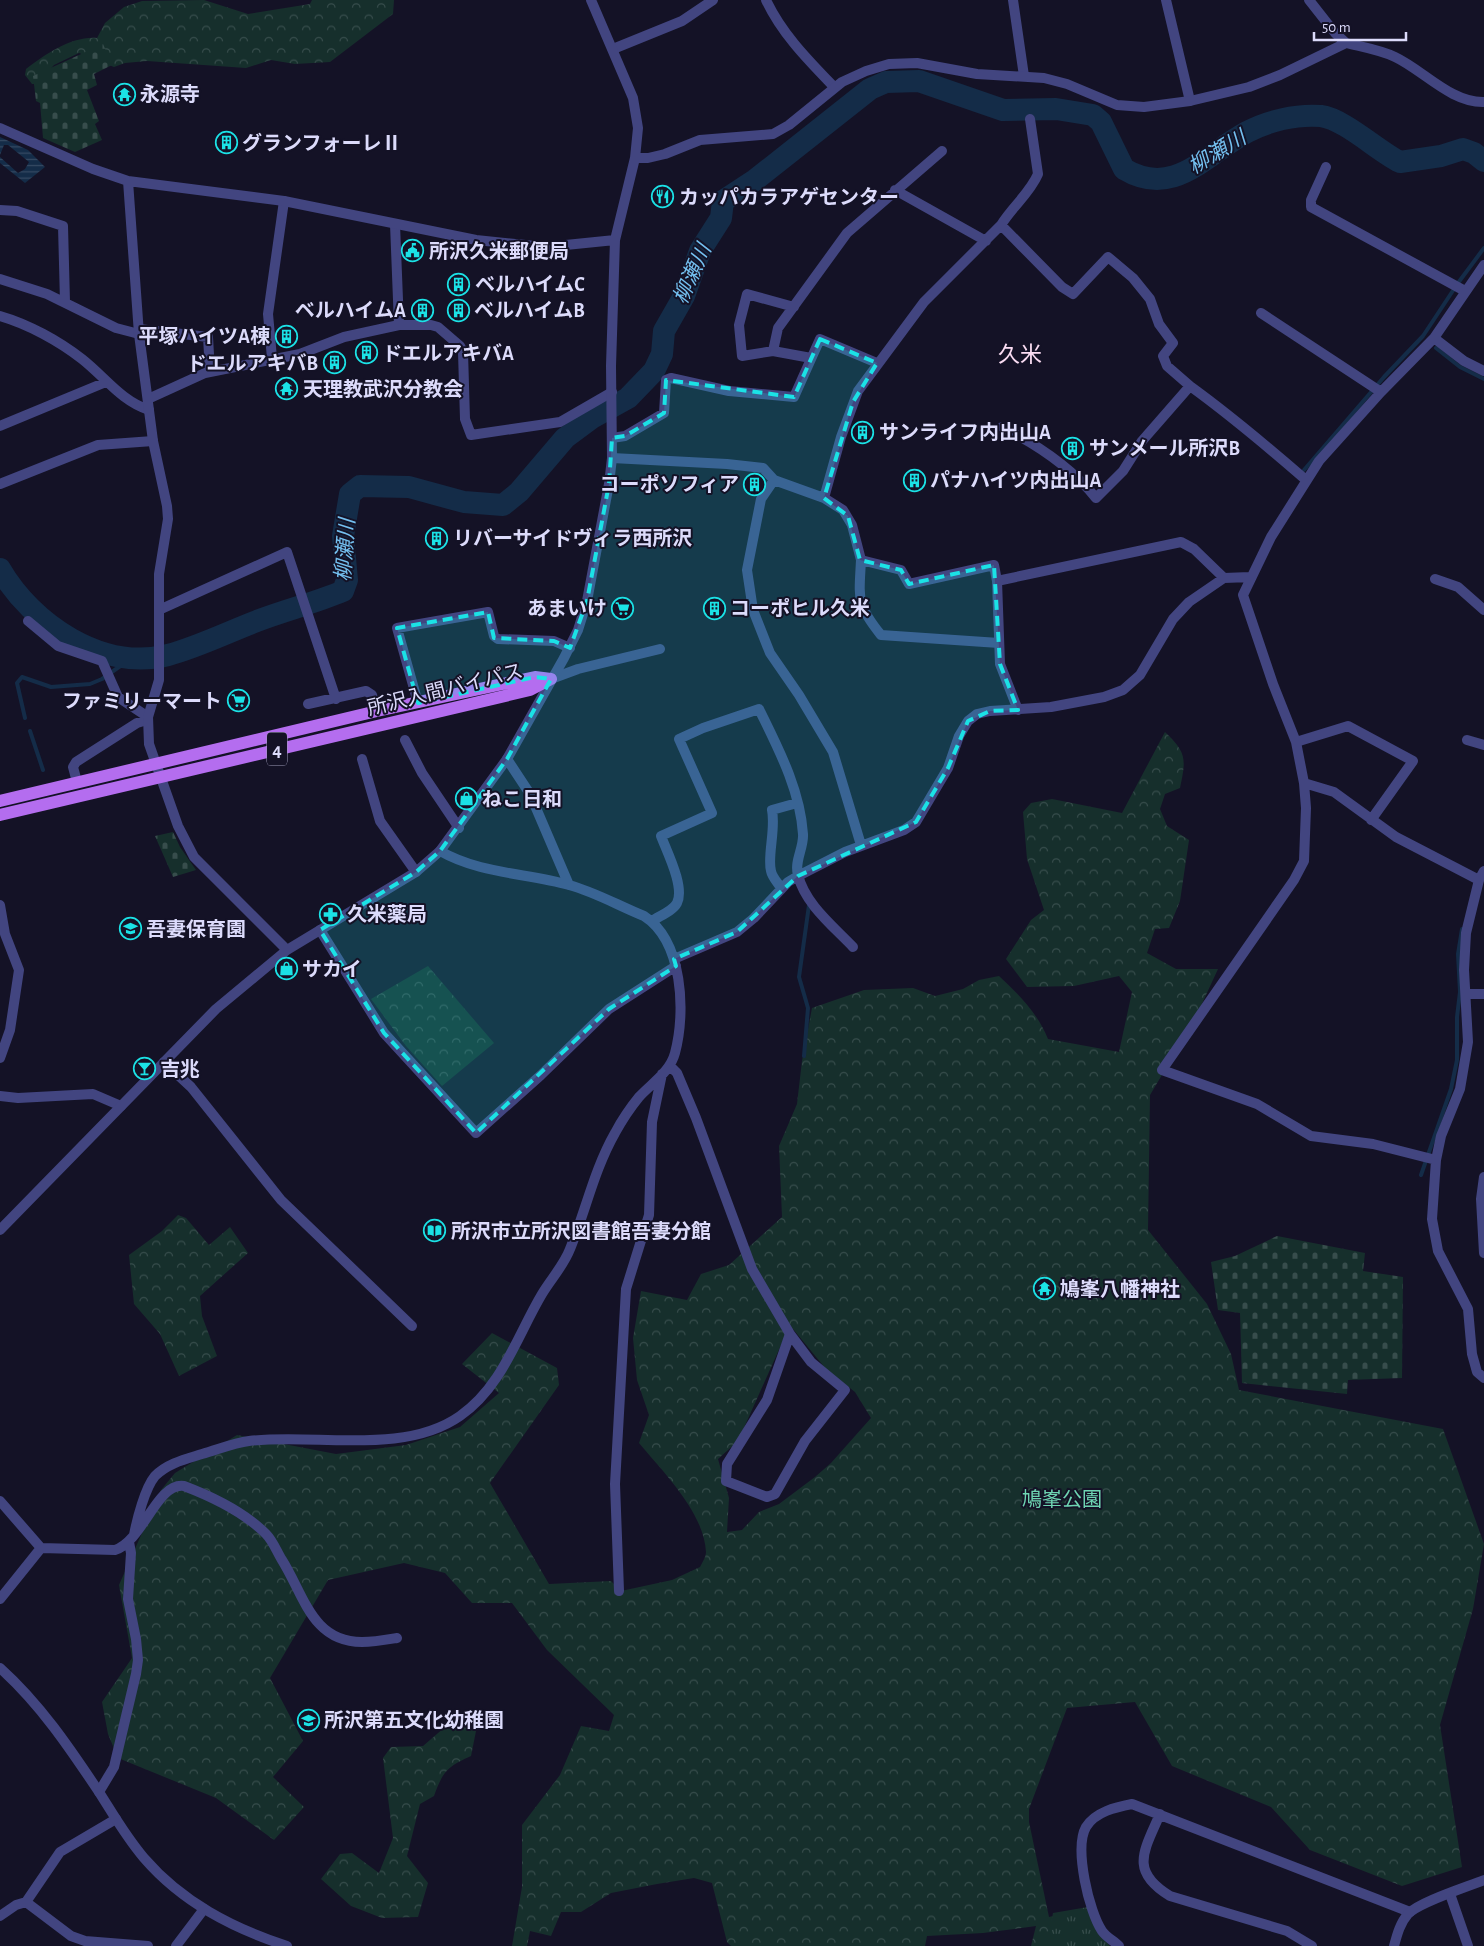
<svg xmlns="http://www.w3.org/2000/svg" width="1484" height="1946" viewBox="0 0 1484 1946" font-family="'Alegreya Sans','Noto Sans JP',sans-serif">
<defs>
<pattern id="forest-crowns" width="20" height="18" patternUnits="userSpaceOnUse" patternTransform="scale(1.25)"><rect width="20" height="18" fill="#162f2c"/><path d="M2 6a3 3 0 1 1 6 0M12 15a3 3 0 1 1 6 0" fill="none" stroke="#374d4c"/></pattern>
<pattern id="cemetery-stones" width="16" height="16" patternUnits="userSpaceOnUse" patternTransform="scale(1.25)"><rect width="16" height="16" fill="#162f2c"/><path d="M2 7V4a2 2 0 0 1 4 0v3zM10 15v-3a2 2 0 0 1 4 0v3z" fill="#374d4c"/></pattern>
<pattern id="park-tufts" width="24" height="20" patternUnits="userSpaceOnUse" patternTransform="scale(1.25)"><rect width="24" height="20" fill="#162f2c"/><path d="M3 7l-1-3M5 7V3M7 7l1-3M15 17l-1-3M17 17v-4M19 17l1-3" fill="none" stroke="#374d4c"/></pattern>
<pattern id="water-rules" width="6" height="5" patternUnits="userSpaceOnUse" patternTransform="scale(1.25)"><rect width="6" height="5" fill="#142c48"/><path d="M0 2.5h6" fill="none" stroke="#364a63"/></pattern>
</defs>
<rect width="100%" height="100%" fill="#141226"/>
<path fill="url(#forest-crowns)" fill-rule="evenodd" d="M 204,0 L 248,14 L 310,4 L 312,0 L 394,0 L 393,14 L 330,62 L 295,64 L 271,60 L 246,68 L 147,61 L 125,63 L 114,67 L 79,53 L 54,65 L 37,84 L 32,84 L 25,75 L 26,69 C 46,54 72,36 97,38 L 105,23 L 124,7 L 142,1 Z
M 1165,732 C 1187,753 1186,759 1180,788 L 1165,794 L 1160,809 L 1167,826 L 1189,840 L 1180,901 L 1169,928 L 1155,929 L 1147,953 L 1176,969 L 1218,969 L 1194,1021 L 1150,1095 L 1148,1230 L 1207,1304 L 1231,1354 L 1239,1390 L 1443,1429 L 1484,1544 L 1473,1609 L 1440,1725 L 1462,1867 L 1402,1886 L 1310,1850 L 1271,1807 L 1172,1766 L 1135,1702 L 1067,1708 L 1029,1809 L 1029,1822 L 1049,1917 L 1086,1908 L 1108,1946 L 1031,1946 L 1036,1926 L 983,1933 L 927,1936 L 925,1946 L 731,1946 L 727,1942 L 712,1883 L 694,1878 L 657,1884 L 611,1893 L 581,1912 L 561,1912 L 551,1936 L 530,1931 L 527,1946 L 512,1946 L 522,1887 L 522,1825 L 560,1775 L 581,1726 L 609,1731 L 614,1715 L 547,1650 L 512,1603 L 472,1603 L 445,1573 L 404,1563 L 328,1580 L 270,1678 L 303,1741 L 273,1777 L 304,1807 L 274,1840 L 216,1798 L 118,1758 L 108,1734 L 102,1702 L 132,1658 L 119,1585 L 161,1490 L 175,1473 L 237,1435 L 336,1454 L 406,1445 L 460,1427 L 499,1393 L 462,1364 L 492,1333 L 557,1368 L 559,1385 L 490,1483 L 549,1584 L 611,1581 L 621,1591 L 672,1580 L 700,1567 C 702,1563 706,1557 706,1552 C 704,1512 663,1472 639,1443 L 649,1415 L 637,1380 L 633,1338 L 641,1291 L 687,1300 L 701,1274 L 729,1265 L 782,1217 L 779,1146 L 797,1104 L 802,1061 L 812,1008 L 864,990 L 913,988 L 935,996 L 963,989 L 979,980 L 999,976 C 1019,995 1037,1012 1048,1039 L 1119,1052 L 1132,992 L 1119,976 L 1074,986 L 1027,987 L 1006,959 L 1031,920 L 1044,910 L 1027,859 L 1023,812 L 1031,803 L 1052,799 L 1122,813 ZM 793,1329 L 826,1369 L 855,1392 L 871,1418 L 831,1463 L 815,1477 L 779,1504 L 759,1512 L 742,1530 L 727,1532 L 729,1498 L 718,1459 L 738,1441 L 786,1334 Z
M 428,966 L 494,1043 L 442,1086 L 406,1046 L 371,999 Z
M 178,1215 L 186,1218 L 209,1245 L 230,1227 L 248,1253 L 200,1296 L 202,1316 L 217,1356 L 179,1376 L 160,1334 L 134,1304 L 129,1255 L 162,1231 Z
M 452,1721 L 477,1726 L 471,1756 C 447,1767 443,1771 434,1796 L 420,1804 L 407,1856 L 428,1883 L 418,1917 L 382,1918 L 351,1906 L 321,1879 L 340,1854 L 352,1853 L 379,1873 L 393,1838 L 383,1758 L 391,1747 L 423,1746 Z"/>
<path fill="url(#cemetery-stones)" d="M 103,44 L 112,65 L 94,74 L 97,85 L 87,90 L 99,121 L 95,124 L 102,140 L 75,152 L 43,138 L 40,103 L 36,101 L 33,76 Z
M 173,832 L 180,847 L 196,870 L 173,877 L 155,836 Z
M 1277,1236 L 1365,1253 L 1363,1271 L 1403,1277 L 1402,1378 L 1348,1380 L 1347,1394 L 1242,1383 L 1240,1313 L 1218,1310 L 1211,1262 L 1235,1256 Z"/>
<path fill="url(#park-tufts)" d="M 1088,1907 L 1098,1932 L 1110,1946 L 1047,1946 L 1053,1913 Z"/>
<path fill="url(#water-rules)" d="M 0,137 L 28,150 L 45,167 L 25,183 L 0,163 L 0,157 L 18,173 L 25,169 L 29,162 L 8,145 L 4,145 L 0,155 Z"/>
<g fill="none" stroke-linecap="round" stroke-linejoin="round">
<path stroke="#142c48" stroke-width="4" d="M 1436,348 L 1460,367 L 1484,379
M 1304,470 L 1384,377 L 1423,336 L 1458,283 L 1484,248
M 25,718 L 17,683 L 22,677 L 51,687 L 90,684 L 102,679 L 133,657
M 30,731 L 43,770
M 804,1056 L 808,1008 L 799,977 L 809,905
M 1421,1175 L 1451,1089 L 1457,1060 L 1457,1017 L 1460,992 L 1458,954 L 1462,929"/>
<path stroke="#142c48" stroke-width="22" d="M 0,569 C 32,624 102,672 168,655 C 198,647 228,632 257,621 C 285,610 315,603 343,591 L 347,580 L 343,536 L 350,494 L 360,486 L 409,487 L 464,502 L 503,505 L 519,492 L 565,438 L 592,418 L 628,398 L 654,371 L 662,354 L 664,331 L 684,296 L 700,251 L 721,218 L 723,201 L 755,180 L 870,89 L 886,82 L 919,81 L 1003,110 L 1056,109 L 1093,115 L 1101,122 L 1124,169 C 1174,199 1206,154 1247,132 C 1268,121 1296,114 1321,116 C 1344,119 1378,151 1400,162 L 1441,156 L 1463,149 L 1474,153 L 1484,161"/>
<path stroke="#424580" stroke-width="10" d="M 766,0 C 782,34 808,60 834,87
M 1013,0 L 1024,76
M 1166,0 L 1190,101
M 613,49 L 682,21 L 713,0
M 1326,167 L 1311,200 L 1311,207 L 1465,291
M 895,190 L 986,241
M 0,210 L 17,211 L 63,226 L 65,302
M 395,224 L 399,325
M 1001,225 L 1062,287 L 1073,294 L 1108,257 L 1133,278 L 1150,299 L 1159,324 L 1173,343 L 1163,356 L 1167,366 L 1190,386
M 0,279 L 47,294 L 116,328 L 139,334
M 794,307 L 747,294 L 739,325 L 742,356 L 773,351 L 811,358
M 1261,313 L 1381,392
M 0,316 C 28,324 59,341 82,359 C 105,377 121,401 149,410
M 139,329 L 208,337 L 210,372
M 1434,338 L 1464,361 L 1484,371
M 773,351 L 778,328 L 847,233 L 942,151
M 272,358 L 268,314 L 284,201
M 148,399 L 205,373 L 300,354 L 344,337 L 399,325 L 431,325 L 438,327 L 460,346 L 463,352 L 465,419 L 471,435 L 560,422 L 612,392
M 0,426 L 106,382
M 1002,427 C 1038,445 1071,467 1096,498 L 1123,471 L 1142,441 L 1190,386 C 1230,415 1268,447 1306,480
M 612,438 L 625,436 L 664,413 L 666,380 L 671,378 L 729,391 L 794,397 L 820,339 L 877,363
M 612,458 L 727,464 L 763,468 L 774,480 L 824,498 L 843,510 L 852,525 L 861,560 L 901,570 L 909,584 L 994,565 L 997,581 L 1181,542 L 1194,549 L 1224,578
M 774,480 L 761,499 L 747,570 L 753,610 L 770,653 L 799,695 L 833,752 L 861,845
M 0,484 L 98,445 L 153,441
M 824,498 L 841,437 L 858,391 L 924,302 L 1001,225 C 1012,207 1030,193 1038,174 L 1030,119
M 861,560 C 859,599 856,604 881,635 L 999,643
M 1435,579 L 1458,587 L 1484,610
M 997,581 L 1000,664 L 1018,710
M 159,610 L 287,552 L 336,699
M 28,621 L 58,646 L 102,661 L 118,697 L 148,717
M 551,679 L 578,669 L 660,649
M 418,703 L 397,628 L 488,612 L 494,636 L 498,639 L 554,641 L 570,648
M 308,704 L 366,691 L 372,695 L 377,711
M 405,740 L 422,773 L 459,828
M 1467,740 L 1484,745
M 1296,742 L 1348,726 L 1413,761 L 1371,820
M 362,759 L 380,821 L 416,872
M 507,759 L 530,794 L 569,885
M 77,782 L 73,767 L 76,762 L 137,723 L 147,720
M 1304,783 L 1334,792 L 1396,837 L 1479,880
M 1484,871 L 1479,880 L 1466,933 L 1464,970 L 1468,1042 L 1460,1089 L 1441,1136 L 1436,1160 L 1432,1219 L 1438,1251 L 1468,1309 L 1472,1354 L 1477,1372 L 1484,1378
M 781,888 C 778,883 772,877 771,871 C 767,857 776,829 772,810 L 797,803
M 0,905 L 5,934 L 19,970 L 10,1030 L 0,1058
M 652,921 C 659,916 673,911 677,903 C 685,887 667,852 661,836 L 712,813 L 679,739 L 703,728 L 759,709 C 778,748 800,789 803,834 C 804,848 794,861 798,875 C 805,904 833,926 853,947
M 320,930 L 384,1033 L 476,1133 L 541,1075 L 609,1009 L 676,966
M 674,959 L 737,932 L 754,918 L 788,882 L 798,876 L 845,852 L 904,830 L 916,822 L 948,768 L 959,736 L 968,721 L 977,714 L 990,711 L 1051,707 L 1104,697 L 1123,690 L 1140,675 L 1173,619 L 1189,602 L 1224,578 L 1250,577
M 1467,994 L 1484,994
M 164,1062 L 191,1087 L 281,1200 L 412,1326
M 670,1066 L 677,1073 L 696,1118 L 752,1269 L 790,1334 L 767,1400 L 727,1464 L 726,1481 L 767,1497 L 775,1494 L 805,1441 L 845,1390 L 811,1362 L 790,1334
M 0,1096 L 18,1098 L 93,1094 L 121,1106
M 1436,1160 L 1373,1144 L 1311,1136 L 1257,1104 L 1162,1070 L 1294,880 L 1304,861 L 1306,808 L 1304,783 L 1296,742 L 1273,684 L 1243,595 L 1271,537 L 1319,461 L 1381,392 L 1434,338 L 1484,265
M 0,1501 L 41,1548
M 134,1535 C 137,1519 145,1488 155,1476 C 168,1463 186,1459 202,1454 C 217,1450 233,1443 249,1441 C 315,1433 403,1456 460,1416 C 502,1387 517,1336 542,1294 C 551,1279 564,1265 570,1249 C 586,1210 594,1170 615,1133 C 622,1120 630,1108 639,1097 C 652,1083 670,1072 675,1053 C 686,1012 683,941 644,916 C 619,906 595,892 569,885 C 527,873 480,874 440,851
M 41,1548 L 115,1550 C 143,1541 157,1482 184,1486 C 213,1497 244,1512 266,1534 C 273,1541 277,1552 282,1560 C 304,1595 312,1642 362,1642 C 374,1642 385,1640 397,1638
M 619,1591 L 615,1484 L 626,1289 L 649,1215 L 652,1122 L 662,1074
M 0,1599 L 41,1548
M 99,1792 L 114,1767 L 136,1674 L 138,1660 L 136,1639 L 128,1599 L 131,1553 L 129,1542
M 1160,1814 C 1144,1851 1129,1871 1170,1896 L 1287,1931 L 1312,1946
M 1450,1894 L 1468,1946
M 26,1902 L 60,1852 L 116,1819
M 0,1916 L 16,1905 L 26,1902 L 71,1936 L 85,1941 L 148,1946
M 176,1946 L 204,1909
M 1119,1946 C 1114,1941 1106,1937 1102,1931 C 1089,1912 1074,1848 1086,1827 C 1095,1812 1116,1807 1132,1804 L 1410,1912"/>
<path stroke="#424580" stroke-width="10" d="M 1346,43 C 1362,47 1380,50 1395,57 C 1423,70 1451,103 1484,102
M 0,128 L 93,169 L 128,181 L 284,201 L 476,240 L 546,247 L 615,240
M 635,158 L 648,158 L 665,154 L 700,140 L 773,134 L 789,125 L 842,82 L 866,71 L 889,64 L 917,63 L 977,74 L 1044,78 L 1067,84 L 1117,105 L 1144,107 L 1190,101 L 1249,87 L 1280,75 L 1346,43 L 1335,33 L 1309,0
M 128,181 L 139,334 L 153,441 L 167,506 L 168,519 L 159,574 L 159,680 L 148,717 L 149,744 L 178,826 L 194,857 L 287,950
M 1484,1177 L 1481,1199 L 1484,1253
M 0,1230 L 216,1009 L 287,950 L 416,872 L 440,851 L 507,759 L 564,658 L 578,630 L 587,601 L 609,484 L 612,458 L 611,366 L 615,240 L 635,158 L 638,128 L 633,98 L 591,0
M 0,1668 C 40,1704 69,1747 99,1792 C 113,1814 126,1837 144,1858 C 182,1902 232,1928 287,1946
M 1394,1946 C 1397,1935 1400,1923 1408,1914 C 1419,1902 1467,1887 1484,1880"/>
<path stroke="#b46def" stroke-width="12" d="M 0,801 L 377,711 L 535,677 L 551,679
M 0,815 L 530,690 L 551,679"/>
</g>
<path fill="#1be2e6" fill-opacity="0.2" stroke="#1be2e6" stroke-width="4" stroke-dasharray="10 6" stroke-linejoin="round" d="M 820,339 L 877,363 L 853,402 L 824,498 L 848,516 L 860,560 L 901,570 L 909,584 L 994,565 L 1000,664 L 1018,710 L 990,711 L 968,721 L 948,768 L 916,822 L 798,876 L 737,932 L 674,959 L 676,966 L 609,1009 L 476,1133 L 384,1033 L 320,930 L 416,872 L 440,851 L 507,759 L 551,679 L 535,677 L 418,703 L 397,628 L 488,612 L 494,638 L 554,641 L 570,648 L 587,601 L 609,484 L 612,438 L 625,436 L 664,413 L 666,380 L 794,397 Z"/>
<defs>
<symbol id="temple-ring" viewBox="-11 -11 22 22"><circle r="9.5" fill="#141226" stroke="#1be2e6" stroke-width="1.5"/><path d="M0-6L5-2H3V0L6.5 2.5H4V6H1.5V3h-3V6H-4V2.5H-6.5L-3 0V-2H-5Z" fill="#1be2e6"/></symbol>
<symbol id="building-ring" viewBox="-11 -11 22 22"><circle r="9.5" fill="#141226" stroke="#1be2e6" stroke-width="1.5"/><path d="M-4-6H4V6H1V3H-1V6H-4ZM-2.5-4.3h1.7v1.8h-1.7ZM.8-4.3h1.7v1.8H.8ZM-2.5-1h1.7V.8h-1.7ZM.8-1h1.7V.8H.8Z" fill="#1be2e6"/></symbol>
<symbol id="restaurant-ring" viewBox="-11 -11 22 22"><circle r="9.5" fill="#141226" stroke="#1be2e6" stroke-width="1.5"/><path d="M-5-6h1v4h1v-4h1v4h1v-4h1v5L-1.5 .5V6h-2V.5L-5-1ZM5-6V6H3V1.5H1.5Q1.5-4 5-6Z" fill="#1be2e6"/></symbol>
<symbol id="civic-ring" viewBox="-11 -11 22 22"><circle r="9.5" fill="#141226" stroke="#1be2e6" stroke-width="1.5"/><path d="M-.6-6.5H3V-4.5H.6V-3L4-1V1h2V6H-6V1h2V-1L-.6-3ZM-1.2 2.5V6h2.4V2.5Z" fill="#1be2e6"/></symbol>
<symbol id="supermarket-ring" viewBox="-11 -11 22 22"><circle r="9.5" fill="#141226" stroke="#1be2e6" stroke-width="1.5"/><path d="M-6-5.5h2.5l.6 2H6L4.5 2H-2.5L-4.4-4H-6ZM-1.5 3.2a1.3 1.3 0 1 0 .1 0ZM3 3.2a1.3 1.3 0 1 0 .1 0Z" fill="#1be2e6"/></symbol>
<symbol id="shop-ring" viewBox="-11 -11 22 22"><circle r="9.5" fill="#141226" stroke="#1be2e6" stroke-width="1.5"/><path d="M-5-2.5h2.3a2.7 3.5 0 0 1 5.4 0H5L5.5 6h-11ZM-1.5-2.5h3a1.5 2.3 0 0 0-3 0Z" fill="#1be2e6"/></symbol>
<symbol id="pharmacy-ring" viewBox="-11 -11 22 22"><circle r="9.5" fill="#141226" stroke="#1be2e6" stroke-width="1.5"/><path d="M-2-6h4v4h4v4h-4v4h-4v-4h-4v-4h4Z" fill="#1be2e6"/></symbol>
<symbol id="school-ring" viewBox="-11 -11 22 22"><circle r="9.5" fill="#141226" stroke="#1be2e6" stroke-width="1.5"/><path d="M0-5L7-2L0 1L-7-2ZM-4 1L0 2.5L4 1V4Q0 6-4 4Z" fill="#1be2e6"/></symbol>
<symbol id="bar-ring" viewBox="-11 -11 22 22"><circle r="9.5" fill="#141226" stroke="#1be2e6" stroke-width="1.5"/><path d="M-6-5H6L.8 .8V4.5H3.5V6h-7V4.5H-.8V.8Z" fill="#1be2e6"/></symbol>
<symbol id="library-ring" viewBox="-11 -11 22 22"><circle r="9.5" fill="#141226" stroke="#1be2e6" stroke-width="1.5"/><path d="M-6-4Q-3-5.5-.7-3.5V5Q-3 3-6 4ZM6-4Q3-5.5 .7-3.5V5Q3 3 6 4Z" fill="#1be2e6"/></symbol>
</defs>
<g fill-rule="evenodd">
<use href="#temple-ring" x="112" y="82" width="25" height="25"/>
<use href="#building-ring" x="214" y="130" width="25" height="25"/>
<use href="#restaurant-ring" x="650" y="184" width="25" height="25"/>
<use href="#civic-ring" x="400" y="238" width="25" height="25"/>
<use href="#building-ring" x="446" y="272" width="25" height="25"/>
<use href="#building-ring" x="410" y="298" width="25" height="25"/>
<use href="#building-ring" x="446" y="298" width="25" height="25"/>
<use href="#building-ring" x="274" y="324" width="25" height="25"/>
<use href="#building-ring" x="354" y="340" width="25" height="25"/>
<use href="#building-ring" x="322" y="350" width="25" height="25"/>
<use href="#temple-ring" x="274" y="376" width="25" height="25"/>
<use href="#building-ring" x="850" y="420" width="25" height="25"/>
<use href="#building-ring" x="1060" y="436" width="25" height="25"/>
<use href="#building-ring" x="902" y="468" width="25" height="25"/>
<use href="#building-ring" x="742" y="472" width="25" height="25"/>
<use href="#building-ring" x="424" y="526" width="25" height="25"/>
<use href="#supermarket-ring" x="610" y="596" width="25" height="25"/>
<use href="#building-ring" x="702" y="596" width="25" height="25"/>
<use href="#supermarket-ring" x="226" y="688" width="25" height="25"/>
<use href="#shop-ring" x="454" y="786" width="25" height="25"/>
<use href="#pharmacy-ring" x="318" y="902" width="25" height="25"/>
<use href="#school-ring" x="118" y="916" width="25" height="25"/>
<use href="#shop-ring" x="274" y="956" width="25" height="25"/>
<use href="#bar-ring" x="132" y="1056" width="25" height="25"/>
<use href="#library-ring" x="422" y="1218" width="25" height="25"/>
<use href="#temple-ring" x="1032" y="1276" width="25" height="25"/>
<use href="#school-ring" x="296" y="1708" width="25" height="25"/>
</g>
<g text-anchor="middle" stroke-width="4" stroke-linejoin="round" paint-order="stroke">
<rect fill="#141226" stroke="#a09fbb" stroke-width="1" x="267" y="732.5" width="20" height="33" rx="4"/>
<g font-size="19" font-weight="bold" fill="#dcdbfb">
<text x="277" y="756">4</text>
</g>
<g font-size="20" font-weight="bold" fill="#dcdbfb" stroke="#141226" text-anchor="start">
<text x="140" y="101">永源寺</text>
<text x="242" y="150">グランフォーレⅡ</text>
<text x="679" y="204">カッパカラアゲセンター</text>
<text x="429" y="258">所沢久米郵便局</text>
<text x="475" y="291">ベルハイムC</text>
<text x="406" y="317" text-anchor="end">ベルハイムA</text>
<text x="474" y="317">ベルハイムB</text>
<text x="270" y="343" text-anchor="end">平塚ハイツA棟</text>
<text x="382" y="360">ドエルアキバA</text>
<text x="318" y="370" text-anchor="end">ドエルアキバB</text>
<text x="303" y="396">天理教武沢分教会</text>
<text x="879" y="439">サンライフ内出山A</text>
<text x="1089" y="455">サンメール所沢B</text>
<text x="930" y="487">パナハイツ内出山A</text>
<text x="739" y="491" text-anchor="end">コーポソフィア</text>
<text x="453" y="545">リバーサイドヴィラ西所沢</text>
<text x="607" y="615" text-anchor="end">あまいけ</text>
<text x="730" y="615">コーポヒル久米</text>
<text x="222" y="708" text-anchor="end">ファミリーマート</text>
<text x="482" y="806">ねこ日和</text>
<text x="347" y="921">久米薬局</text>
<text x="146" y="936">吾妻保育園</text>
<text x="302" y="976">サカイ</text>
<text x="160" y="1076">吉兆</text>
<text x="451" y="1238">所沢市立所沢図書館吾妻分館</text>
<text x="1060" y="1296">鳩峯八幡神社</text>
<text x="324" y="1727">所沢第五文化幼稚園</text>
</g>
<g font-size="20" fill="#dcdbfb" stroke="#141226">
<text transform="translate(445 689) rotate(-14)" y="7">所沢入間バイパス</text>
</g>
<g font-size="20" fill="#6ed4b2" stroke="#141226">
<text x="1062" y="1506">鳩峯公園</text>
</g>
<g font-size="21" font-style="italic" fill="#74c0f0" stroke="#141226">
<text transform="translate(1217 152) rotate(-31)" y="7">柳瀬川</text>
<text transform="translate(692 274) rotate(-66)" y="7">柳瀬川</text>
<text transform="translate(345 550) rotate(-86)" y="7">柳瀬川</text>
</g>
<g font-size="22" fill="#fbddf3" stroke="#141226">
<text x="1020" y="362">久米</text>
</g>
</g>
<path d="M1314 32v8h92v-8" fill="none" stroke="#dcdbfb" stroke-width="2.5"/>
<text x="1322" y="32" font-size="15" fill="#dcdbfb" stroke="#141226" stroke-width="4" paint-order="stroke">50 m</text>
</svg>
